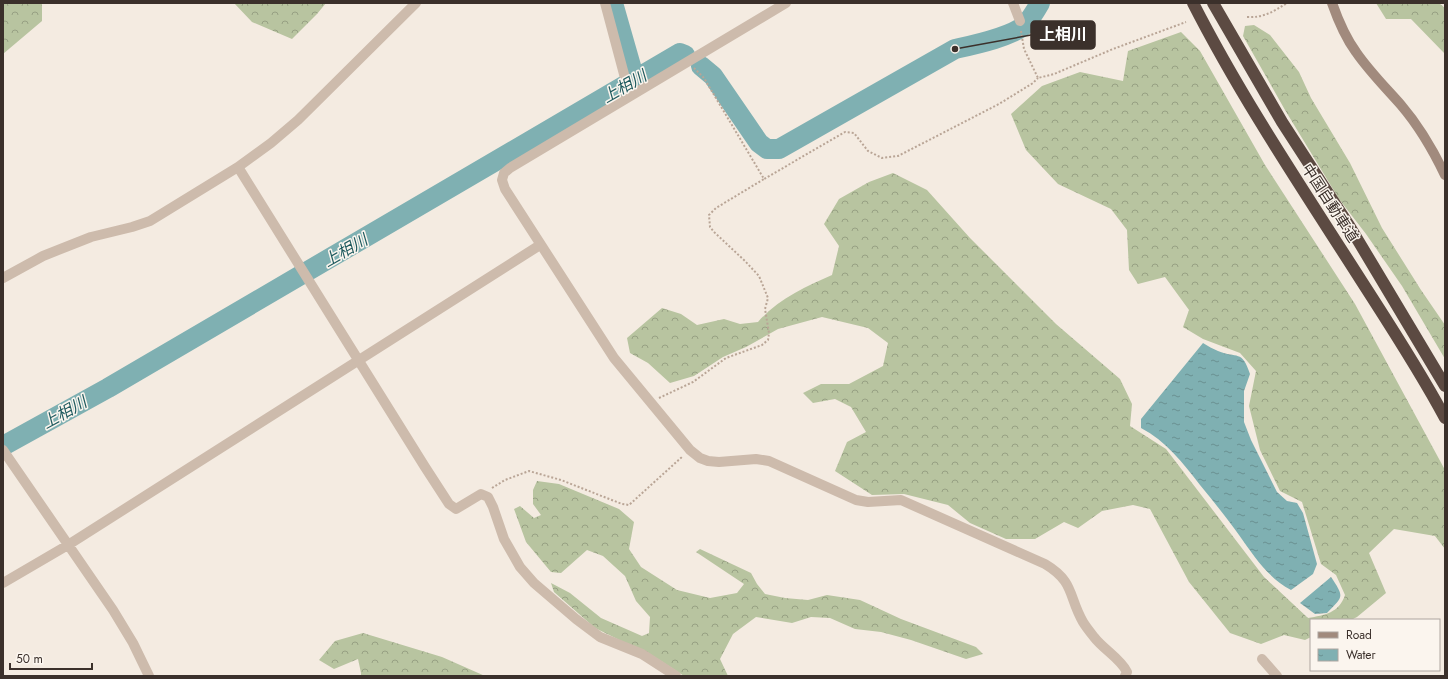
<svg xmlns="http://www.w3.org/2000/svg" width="1448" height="679" viewBox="0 0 1448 679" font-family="Jost,'Noto Sans JP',sans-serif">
<defs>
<pattern id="forest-crowns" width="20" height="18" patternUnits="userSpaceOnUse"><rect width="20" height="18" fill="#b8c4a0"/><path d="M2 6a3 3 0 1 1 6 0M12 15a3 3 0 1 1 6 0" fill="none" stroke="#97a083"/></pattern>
<pattern id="water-ripples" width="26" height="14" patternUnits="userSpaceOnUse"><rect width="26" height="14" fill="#7fb0b2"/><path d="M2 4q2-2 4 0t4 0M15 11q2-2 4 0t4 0" fill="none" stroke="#699091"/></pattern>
</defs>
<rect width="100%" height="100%" fill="#f4ebe1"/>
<path fill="url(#forest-crowns)" d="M 3,3 L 42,3 L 42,21 L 3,54 Z
M 234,3 L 326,3 L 317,14 L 292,39 L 252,22 Z
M 1376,3 L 1439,3 L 1445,8 L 1445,54 L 1411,19 L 1386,19 Z
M 1254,25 L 1270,35 L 1299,72 L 1311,98 L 1350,163 L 1382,228 L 1421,290 L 1445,325 L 1445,359 L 1402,286 L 1366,234 L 1339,199 L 1285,110 L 1243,36 L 1245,26 Z
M 1181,32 L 1200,51 L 1265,165 L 1355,304 L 1445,470 L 1445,549 L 1435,536 L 1394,529 L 1369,553 L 1386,593 L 1357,617 L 1351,620 L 1311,620 L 1311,637 L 1305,640 L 1284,635 L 1261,644 L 1230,633 L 1189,582 L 1150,509 L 1133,505 L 1102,511 L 1078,528 L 1064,522 L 1035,539 L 1006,539 L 970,523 L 948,505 L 904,494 L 872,495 L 835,471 L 847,442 L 866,432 L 851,407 L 835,399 L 813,403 L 803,393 L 821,384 L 849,384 L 883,366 L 888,343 L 868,328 L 822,317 L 778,329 L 746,347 L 723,357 L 694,376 L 670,383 L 648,363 L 630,353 L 627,338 L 662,308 L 681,314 L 697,325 L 724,319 L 740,324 L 758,322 C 778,299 805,287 832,275 L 839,246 L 824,224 L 839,199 L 869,182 L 893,173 L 927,190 L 970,238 L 1056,324 L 1120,379 L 1132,404 L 1130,426 L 1166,449 L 1264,577 L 1308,618 C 1325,615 1339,613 1345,595 L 1336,575 L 1321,564 L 1302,502 L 1280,491 L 1260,450 L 1249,406 L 1256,371 L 1240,353 L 1203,339 L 1183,327 L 1189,310 L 1165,277 L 1138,284 L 1129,270 L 1127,230 L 1111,209 L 1058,184 L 1026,150 L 1011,114 L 1042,86 L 1080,72 L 1123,81 L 1128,51 Z
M 537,481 L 559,484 L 619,509 L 634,522 L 629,549 L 641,567 L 677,590 L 710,598 L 737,593 L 744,584 L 696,552 L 700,549 L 751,573 L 757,584 L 765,594 L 785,598 L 808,600 L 827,595 L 860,600 L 901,619 L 976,647 L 983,654 L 966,659 L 911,640 L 881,632 L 855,629 L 830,618 L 811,617 L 792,623 L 756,617 L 733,634 L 720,659 L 728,676 L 684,676 L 658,659 L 595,628 L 554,592 L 551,583 L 570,593 L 601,618 L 642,636 L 649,633 L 650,617 L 636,601 L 625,576 L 603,556 L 587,550 L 561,573 L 551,572 L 526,542 L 514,509 L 520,506 L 534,518 L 541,515 L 533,504 L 533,490 Z
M 363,633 L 442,657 L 485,676 L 361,676 L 361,673 L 358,659 L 334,669 L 319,660 L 335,641 Z"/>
<path fill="url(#water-ripples)" d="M 1203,343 C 1208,346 1213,349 1218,351 C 1237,359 1242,349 1250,374 L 1244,391 L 1244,422 L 1251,440 L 1277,492 L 1287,501 L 1297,503 L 1303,513 L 1317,564 L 1313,574 L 1291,590 C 1268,578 1254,556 1239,535 C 1227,518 1213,501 1200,485 C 1183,463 1166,441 1141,428 L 1141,419 Z
M 1331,577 C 1345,598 1343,596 1327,613 L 1315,614 L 1300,603 Z"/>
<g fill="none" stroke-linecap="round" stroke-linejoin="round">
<path stroke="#7fb0b2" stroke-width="20" d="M 613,3 L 635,80
M 701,66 L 713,76 L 759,143 L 767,149 L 779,149 L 955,49 C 973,45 1012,37 1026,24 C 1031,18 1036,10 1040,3
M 3,446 L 108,388 L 680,53 L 685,55"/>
<path stroke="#b9a596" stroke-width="2" stroke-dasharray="2 2" stroke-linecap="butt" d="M 1247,17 C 1263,18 1273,12 1287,3
M 1021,31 L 1024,49 L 1038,78 L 1054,74 L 1113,49 L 1186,22
M 694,68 L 704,78 L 764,179 L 845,132 L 854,133 L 868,151 L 882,158 L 898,156 L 999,104 L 1033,83 L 1038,78
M 659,398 L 693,382 L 726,358 L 762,345 L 768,340 L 769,333 L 765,309 L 768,298 L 759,276 L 745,261 L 714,232 L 710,227 L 709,215 L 716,208 L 764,179
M 492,488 L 505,480 L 529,471 L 561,480 L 622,504 L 629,505 L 683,456"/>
<path stroke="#cdbbac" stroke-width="10" d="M 605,3 L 625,78 L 632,95
M 786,3 L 510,168 L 504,173 L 502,180 L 505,189 L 614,358 L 690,450 L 700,458 L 708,461 L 719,462 L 756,459 L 769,461 L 856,500 L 868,502 L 901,500 L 1045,564 C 1075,582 1068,596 1083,622 C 1086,627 1090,632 1094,637 C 1103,649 1121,659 1127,672 L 1125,676
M 1013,3 L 1020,21
M 238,167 L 425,467 L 449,504 L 456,509 L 481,494 L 488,497 L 493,507 L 504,539 L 520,567 L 534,583 L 576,619 L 600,637 L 642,654 L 676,676
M 3,278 L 43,256 L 91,237 L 132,227 L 150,221 L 238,167 L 271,143 L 298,120 L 416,3
M 3,450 L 113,610 L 133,643 L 149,676
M 3,583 L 68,545 L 540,245
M 1262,659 L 1277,676"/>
<path stroke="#a18a7d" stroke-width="10" d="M 1332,3 C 1338,20 1345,37 1356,52 C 1369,71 1386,88 1401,105 C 1419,126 1433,150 1445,175"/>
<path stroke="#5c4a42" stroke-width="12" d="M 1193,3 C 1241,97 1300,185 1357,274 C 1387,321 1419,369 1445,418
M 1213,3 L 1282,122 L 1350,227 L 1445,386"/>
</g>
<g text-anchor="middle" stroke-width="3" stroke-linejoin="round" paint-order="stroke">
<g font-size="15" fill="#3b302b" stroke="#fbf5ee">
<text transform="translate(1330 203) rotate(57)" y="5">中国自動車道</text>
</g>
<g font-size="16" font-style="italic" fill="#1f5a5e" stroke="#fbf5ee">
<text transform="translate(624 86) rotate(-30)" y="6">上相川</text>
<text transform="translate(345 250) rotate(-30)" y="6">上相川</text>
<text transform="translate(64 412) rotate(-29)" y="6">上相川</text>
</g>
</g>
<path fill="none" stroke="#3b302b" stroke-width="1.5" d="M955 49L1031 35"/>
<circle fill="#3b302b" stroke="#fbf5ee" stroke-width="1.5" cx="955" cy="49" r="4"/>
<rect fill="#3b302b" stroke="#3b302b" stroke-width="1.5" x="1031" y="21" width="64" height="28" rx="4"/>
<g font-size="16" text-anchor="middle" font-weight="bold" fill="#fff">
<text x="1063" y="40">上相川</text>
</g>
<rect width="1448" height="679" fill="none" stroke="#3b302b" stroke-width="8"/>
<rect x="1310" y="619" width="130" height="52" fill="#fbf5ee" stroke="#aea6a0"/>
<rect x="1318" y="632" width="20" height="6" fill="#a18a7d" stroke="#aea6a0"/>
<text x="1346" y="639" font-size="12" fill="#3b302b">Road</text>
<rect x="1318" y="649" width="20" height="12" fill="url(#water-ripples)" stroke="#aea6a0"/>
<text x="1346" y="659" font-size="12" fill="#3b302b">Water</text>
<path d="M10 663v6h82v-6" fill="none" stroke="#3b302b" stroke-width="2"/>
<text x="16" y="663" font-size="12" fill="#3b302b" stroke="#fbf5ee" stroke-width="3" paint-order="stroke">50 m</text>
</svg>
